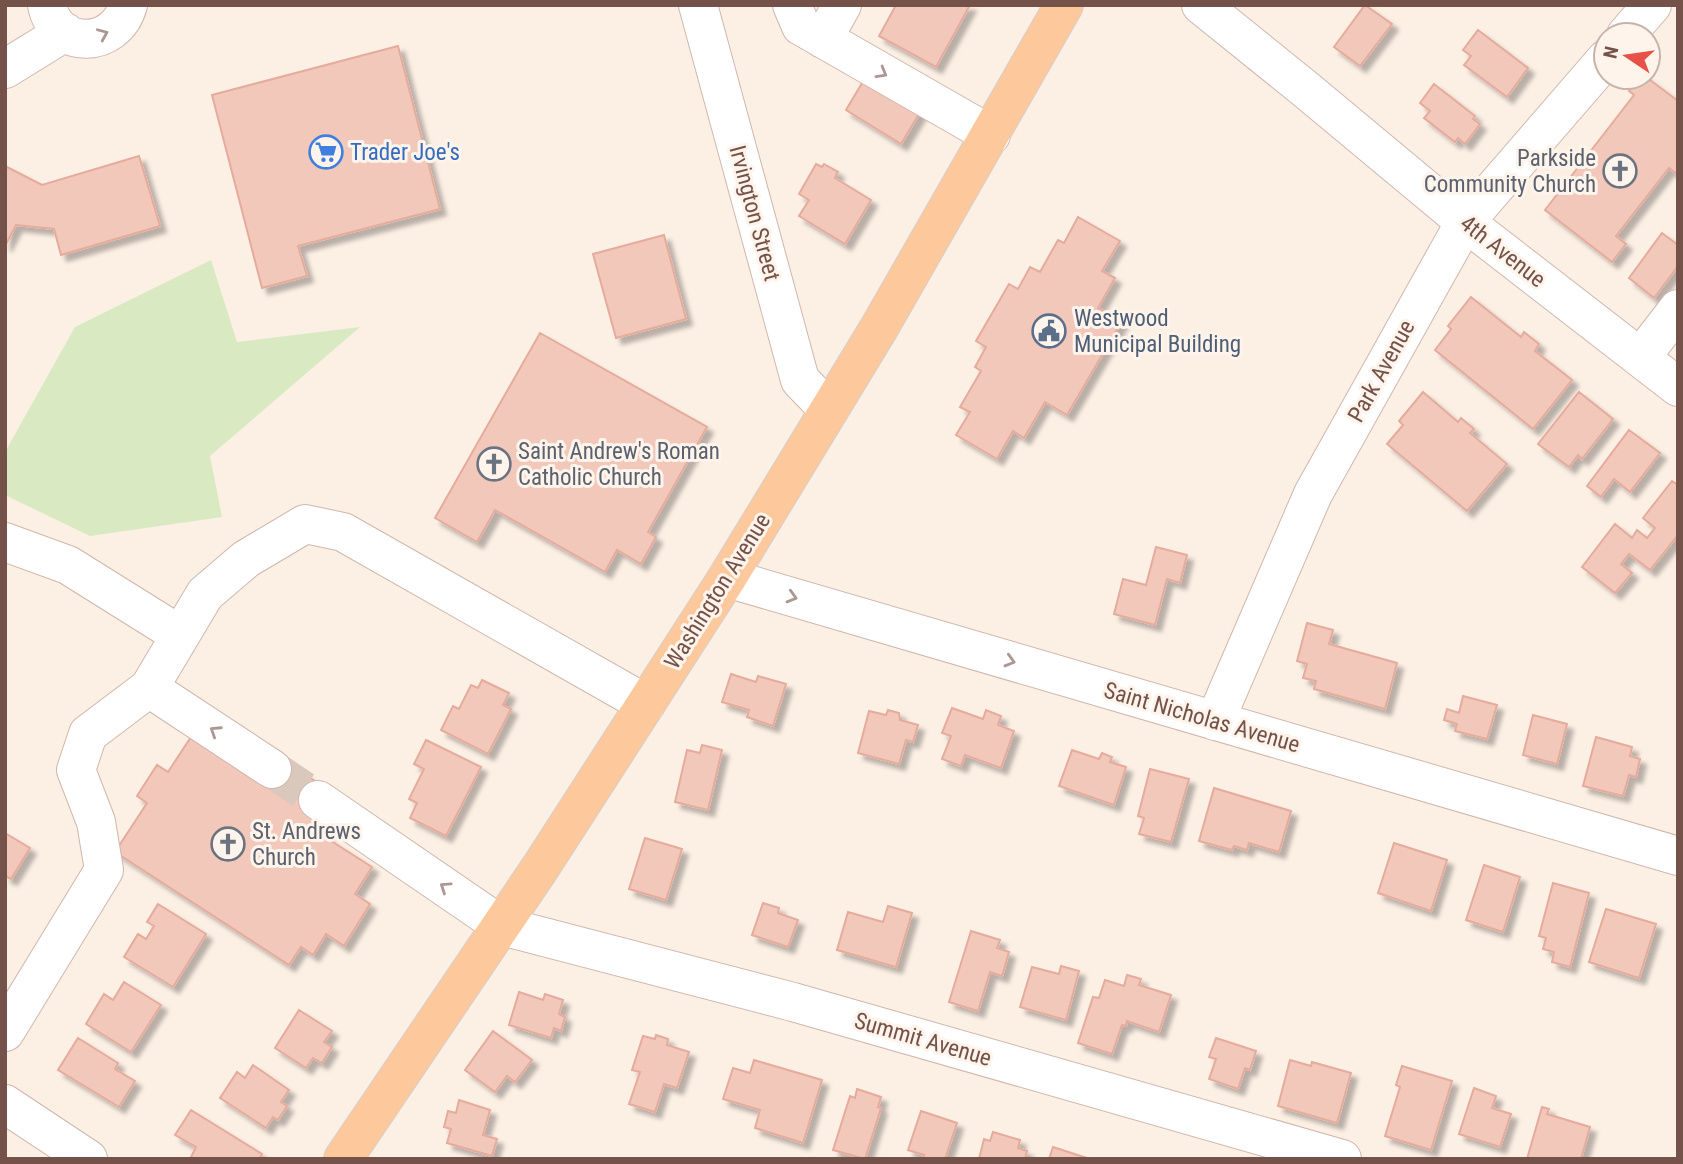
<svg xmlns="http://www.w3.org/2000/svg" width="1683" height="1164" viewBox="0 0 1683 1164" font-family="'Roboto Condensed',sans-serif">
<defs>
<filter id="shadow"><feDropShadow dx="6" dy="6" stdDeviation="2" flood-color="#0004"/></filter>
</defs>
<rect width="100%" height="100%" fill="#fcefe4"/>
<path fill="#d9eac2" d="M 211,260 L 237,342 L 360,327 L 210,456 L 222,517 L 90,536 L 5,495 L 5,452 L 75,327 Z"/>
<path fill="#f2c8bb" stroke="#e5ab9c" stroke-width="2" filter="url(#shadow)" d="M 896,5 L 970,5 L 936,67 L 879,36 Z
M 1365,5 L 1392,24 L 1360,66 L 1334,47 Z
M 1478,30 L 1528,68 L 1507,97 L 1464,65 L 1471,56 L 1463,50 Z
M 398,46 L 440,209 L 298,246 L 307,276 L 262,288 L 212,95 Z
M 1639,77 L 1646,77 L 1678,101 L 1678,175 L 1669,168 L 1616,236 L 1626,244 L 1612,262 L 1545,210 L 1634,95 L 1629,91 Z
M 865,78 L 925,104 L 901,144 L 846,110 Z
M 1434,84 L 1475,116 L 1473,119 L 1480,124 L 1465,144 L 1458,138 L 1455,142 L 1424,118 L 1430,111 L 1420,103 Z
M 139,156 L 160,226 L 61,255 L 54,229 L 16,225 L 5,246 L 5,166 L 42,185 Z
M 816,164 L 822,167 L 824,164 L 838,172 L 835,178 L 871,200 L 845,244 L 799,216 L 809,200 L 799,194 Z
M 1078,217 L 1120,241 L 1102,271 L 1115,278 L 1098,308 L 1122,321 L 1067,415 L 1045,402 L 1024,438 L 1013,431 L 997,459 L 956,435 L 970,412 L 960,407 L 981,371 L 975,367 L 986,347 L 976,341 L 1009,284 L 1018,289 L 1030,267 L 1040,272 L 1058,240 L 1064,243 Z
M 1662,233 L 1678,245 L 1678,266 L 1654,298 L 1629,278 Z
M 664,235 L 686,319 L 616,338 L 593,254 Z
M 1471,297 L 1521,337 L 1524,332 L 1539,344 L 1535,351 L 1572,380 L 1533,429 L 1435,350 L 1451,329 L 1448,326 Z
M 540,333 L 707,427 L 648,532 L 656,537 L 641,564 L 617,550 L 605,572 L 495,510 L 477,542 L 435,518 Z
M 1423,392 L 1458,422 L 1461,418 L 1474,429 L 1470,433 L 1507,464 L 1467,511 L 1387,444 L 1403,425 L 1399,421 Z
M 1579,392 L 1613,419 L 1582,459 L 1578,455 L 1569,467 L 1538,444 Z
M 1629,430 L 1660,453 L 1630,492 L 1614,479 L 1601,497 L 1587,486 Z
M 1672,481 L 1678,485 L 1678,535 L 1650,570 L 1629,554 L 1621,564 L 1632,573 L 1615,593 L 1582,567 L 1615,524 L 1632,538 L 1637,530 L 1647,538 L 1655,528 L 1643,518 Z
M 1156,547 L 1187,555 L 1180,583 L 1167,579 L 1155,625 L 1114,614 L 1123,579 L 1146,585 Z
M 1307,623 L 1333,630 L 1329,644 L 1397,663 L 1385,709 L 1314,689 L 1316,681 L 1303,678 L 1307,664 L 1297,661 Z
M 731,674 L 756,682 L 758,676 L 786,684 L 773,726 L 747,717 L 749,710 L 722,702 Z
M 482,680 L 509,693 L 503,705 L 511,709 L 488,754 L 441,730 L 453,706 L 459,709 L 471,685 L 478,688 Z
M 1463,696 L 1497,705 L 1487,739 L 1455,731 L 1457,724 L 1444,720 L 1447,709 L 1459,713 Z
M 952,708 L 983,719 L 986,710 L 1001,716 L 998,725 L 1014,731 L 1001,768 L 965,755 L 961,766 L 942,759 L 951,736 L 942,733 Z
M 888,710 L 899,713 L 900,720 L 918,725 L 913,742 L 906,740 L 899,764 L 858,753 L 869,711 L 886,715 Z
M 1533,715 L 1567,724 L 1557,764 L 1523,755 Z
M 191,737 L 279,758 L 326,788 L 332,825 L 325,837 L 372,867 L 355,894 L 370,904 L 344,946 L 326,934 L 313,955 L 301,947 L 289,965 L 115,852 L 147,803 L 137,796 L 157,765 L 168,772 Z
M 1596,737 L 1632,747 L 1630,756 L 1640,759 L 1636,777 L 1629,775 L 1623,796 L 1583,786 Z
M 426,740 L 481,767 L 446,836 L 410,818 L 417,803 L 409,799 L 424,769 L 414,764 Z
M 702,745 L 722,750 L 708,810 L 675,802 L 687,750 L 700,753 Z
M 1072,750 L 1099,759 L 1102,753 L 1112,757 L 1110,762 L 1126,767 L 1114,805 L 1059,786 Z
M 1150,769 L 1189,779 L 1171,842 L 1139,834 L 1144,818 L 1138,816 Z
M 1214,788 L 1291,811 L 1279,852 L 1249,843 L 1247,850 L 1234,846 L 1232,850 L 1199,841 Z
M 5,833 L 30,848 L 11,879 L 5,876 Z
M 645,838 L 682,849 L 666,900 L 629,889 Z
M 1394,843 L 1447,860 L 1431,911 L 1378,893 Z
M 1484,865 L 1520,877 L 1503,932 L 1466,920 Z
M 1553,883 L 1589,893 L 1570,967 L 1552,962 L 1554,952 L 1543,949 L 1546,938 L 1539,936 Z
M 763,903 L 779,908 L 778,913 L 798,920 L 788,947 L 752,935 Z
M 158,904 L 206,934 L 173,987 L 124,957 L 138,934 L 146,939 L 154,926 L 147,922 Z
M 888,906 L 912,913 L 896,967 L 837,950 L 848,912 L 883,922 Z
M 1606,909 L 1656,924 L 1639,978 L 1589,962 Z
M 971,931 L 1000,940 L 997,948 L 1009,952 L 1002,976 L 990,972 L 978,1011 L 949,1002 Z
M 1061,966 L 1079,971 L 1066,1020 L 1020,1007 L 1032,967 L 1059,974 Z
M 1127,975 L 1141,979 L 1139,985 L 1171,995 L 1159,1032 L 1127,1021 L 1126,1026 L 1122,1025 L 1112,1054 L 1078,1043 L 1093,997 L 1099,998 L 1105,980 L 1124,986 Z
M 124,982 L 161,1005 L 131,1052 L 86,1024 L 104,994 L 113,1000 Z
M 519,992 L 543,1000 L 545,994 L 563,1000 L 559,1014 L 565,1017 L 561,1031 L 554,1028 L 551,1038 L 509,1025 Z
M 299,1010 L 332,1031 L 324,1042 L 332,1047 L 322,1063 L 313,1058 L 306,1068 L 275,1048 Z
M 493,1031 L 532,1060 L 515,1082 L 507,1076 L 495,1092 L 465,1070 Z
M 656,1035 L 668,1039 L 667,1045 L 689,1052 L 677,1088 L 664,1084 L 655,1112 L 629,1104 L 640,1072 L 632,1070 L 643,1036 L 655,1039 Z
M 78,1038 L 118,1063 L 115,1069 L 135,1081 L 119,1107 L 58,1070 Z
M 1216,1038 L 1256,1051 L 1250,1070 L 1245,1068 L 1238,1089 L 1209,1079 L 1216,1059 L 1209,1057 Z
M 754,1060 L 822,1080 L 803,1143 L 755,1128 L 760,1110 L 723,1099 L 733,1068 L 750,1073 Z
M 1290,1060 L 1311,1066 L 1312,1062 L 1351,1073 L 1337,1123 L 1278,1106 Z
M 253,1065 L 289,1090 L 281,1102 L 287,1106 L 278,1120 L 273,1117 L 266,1128 L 220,1098 L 237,1072 L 245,1078 Z
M 1402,1066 L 1452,1081 L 1431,1150 L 1385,1136 L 1400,1087 L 1396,1085 Z
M 1474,1088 L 1496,1096 L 1492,1108 L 1511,1114 L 1500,1147 L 1459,1134 Z
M 857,1089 L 881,1097 L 878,1107 L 881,1108 L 865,1159 L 833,1150 L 850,1096 L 855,1098 Z
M 459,1100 L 490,1110 L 483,1135 L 497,1139 L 492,1156 L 447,1143 L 451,1129 L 444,1127 L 448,1111 L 456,1113 Z
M 1542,1107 L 1549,1109 L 1547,1114 L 1590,1127 L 1581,1159 L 1527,1159 Z
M 191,1110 L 262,1154 L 259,1159 L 190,1159 L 196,1147 L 175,1135 Z
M 921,1111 L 957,1123 L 945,1159 L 923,1159 L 924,1155 L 908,1150 Z
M 993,1132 L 1020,1140 L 1018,1148 L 1027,1151 L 1025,1159 L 979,1159 L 984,1139 L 990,1141 Z
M 1053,1147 L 1090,1159 L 1049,1159 Z"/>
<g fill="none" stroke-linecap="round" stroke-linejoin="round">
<path stroke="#dac8bd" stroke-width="38" stroke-dasharray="38 19" stroke-linecap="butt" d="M 272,769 L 318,800"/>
<defs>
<path id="minor" d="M 47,5 C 56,51 116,49 128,5
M 698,5 L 800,380 L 829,410
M 792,5 L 801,26 L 991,135
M 1201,5 L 1304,88 L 1465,222 L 1678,387
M 1626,35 L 1652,5
M 823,39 L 842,5
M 5,69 L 65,32
M 1641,357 L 1678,309
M 5,542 L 68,565 L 180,635
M 727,578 L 1678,856
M 149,688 L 272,769
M 1215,721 L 1313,494 L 1465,222 L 1606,59
M 318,800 L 502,926 L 793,1002 L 1342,1159
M 5,1032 L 104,870 L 96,822 L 76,770 L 88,734 L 149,688 L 205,594 L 246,559 L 305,524 L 343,532 L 646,704
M 5,1104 L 88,1159"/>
<path id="major" d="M 343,1159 L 540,868 L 727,578 L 879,328 L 1064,5"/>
</defs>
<use href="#minor" stroke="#d0b7ad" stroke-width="40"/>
<use href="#major" stroke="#d8cfcc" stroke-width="40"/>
<use href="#minor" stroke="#fff" stroke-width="38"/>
<use href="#major" stroke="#fcc89c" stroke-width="38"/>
</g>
<defs><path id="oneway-chevron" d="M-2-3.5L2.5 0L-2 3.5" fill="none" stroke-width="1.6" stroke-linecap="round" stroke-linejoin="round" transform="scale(1.75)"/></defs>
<g stroke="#ac9792">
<use href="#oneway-chevron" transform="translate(103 34) rotate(-23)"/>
<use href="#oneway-chevron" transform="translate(882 73) rotate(30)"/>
<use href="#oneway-chevron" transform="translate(792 597) rotate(16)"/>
<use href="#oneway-chevron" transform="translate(1010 661) rotate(16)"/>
<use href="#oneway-chevron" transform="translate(215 731) rotate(-147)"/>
<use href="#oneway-chevron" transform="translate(445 887) rotate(-146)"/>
</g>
<defs>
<symbol id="supermarket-ring" viewBox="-11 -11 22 22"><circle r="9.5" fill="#fff4eb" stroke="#3f7fe0" stroke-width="1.5"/><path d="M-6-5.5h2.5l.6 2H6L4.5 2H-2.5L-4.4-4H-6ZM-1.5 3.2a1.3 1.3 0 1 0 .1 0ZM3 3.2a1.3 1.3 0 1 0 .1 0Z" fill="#3f7fe0"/></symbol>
<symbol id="church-ring" viewBox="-11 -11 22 22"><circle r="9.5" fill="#fff4eb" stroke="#6b7280" stroke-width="1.5"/><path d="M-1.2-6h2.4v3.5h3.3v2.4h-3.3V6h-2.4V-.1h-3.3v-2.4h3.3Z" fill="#6b7280"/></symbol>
<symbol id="civic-ring" viewBox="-11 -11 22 22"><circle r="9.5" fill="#fff4eb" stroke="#5c6f8a" stroke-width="1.5"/><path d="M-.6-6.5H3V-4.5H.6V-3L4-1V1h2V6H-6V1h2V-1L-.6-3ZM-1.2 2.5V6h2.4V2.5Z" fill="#5c6f8a"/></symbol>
</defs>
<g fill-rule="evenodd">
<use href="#supermarket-ring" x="307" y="133" width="38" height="38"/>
<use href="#church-ring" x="1601" y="152" width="38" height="38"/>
<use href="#civic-ring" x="1030" y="312" width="38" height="38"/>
<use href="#church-ring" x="475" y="445" width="38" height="38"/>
<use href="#church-ring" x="209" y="825" width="38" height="38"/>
</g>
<g text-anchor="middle" stroke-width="6" stroke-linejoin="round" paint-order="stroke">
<g font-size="23" fill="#366cbe" stroke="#fff4eb" text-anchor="start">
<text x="350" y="160">Trader Joe's</text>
</g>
<g font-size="23" fill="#5b616d" stroke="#fff4eb" text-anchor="start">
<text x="1596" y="166" text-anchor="end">Parkside<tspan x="1596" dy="26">Community Church</tspan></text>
<text x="518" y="459">Saint Andrew's Roman<tspan x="518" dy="26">Catholic Church</tspan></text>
<text x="252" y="839">St. Andrews<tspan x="252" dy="26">Church</tspan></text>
</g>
<g font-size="23" fill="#755249" stroke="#fff4eb">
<text transform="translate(755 213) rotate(75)" y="8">Irvington Street</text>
<text transform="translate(1503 251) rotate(38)" y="8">4th Avenue</text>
<text transform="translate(1381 371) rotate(-61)" y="8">Park Avenue</text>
<text transform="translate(717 591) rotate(-58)" y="8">Washington Avenue</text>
<text transform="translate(1202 717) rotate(16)" y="8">Saint Nicholas Avenue</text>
<text transform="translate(923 1039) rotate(16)" y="8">Summit Avenue</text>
</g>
<g font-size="23" fill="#4e5e75" stroke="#fff4eb" text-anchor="start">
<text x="1074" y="326">Westwood<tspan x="1074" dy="26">Municipal Building</tspan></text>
</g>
</g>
<rect width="1683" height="1164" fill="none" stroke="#755249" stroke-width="14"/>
<g transform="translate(1627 56) rotate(283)"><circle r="33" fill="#fff4eb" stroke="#c8b3aa" stroke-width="2"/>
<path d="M0-5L12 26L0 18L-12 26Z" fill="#e85148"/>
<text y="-10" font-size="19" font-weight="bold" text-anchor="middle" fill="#755249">N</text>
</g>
</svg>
